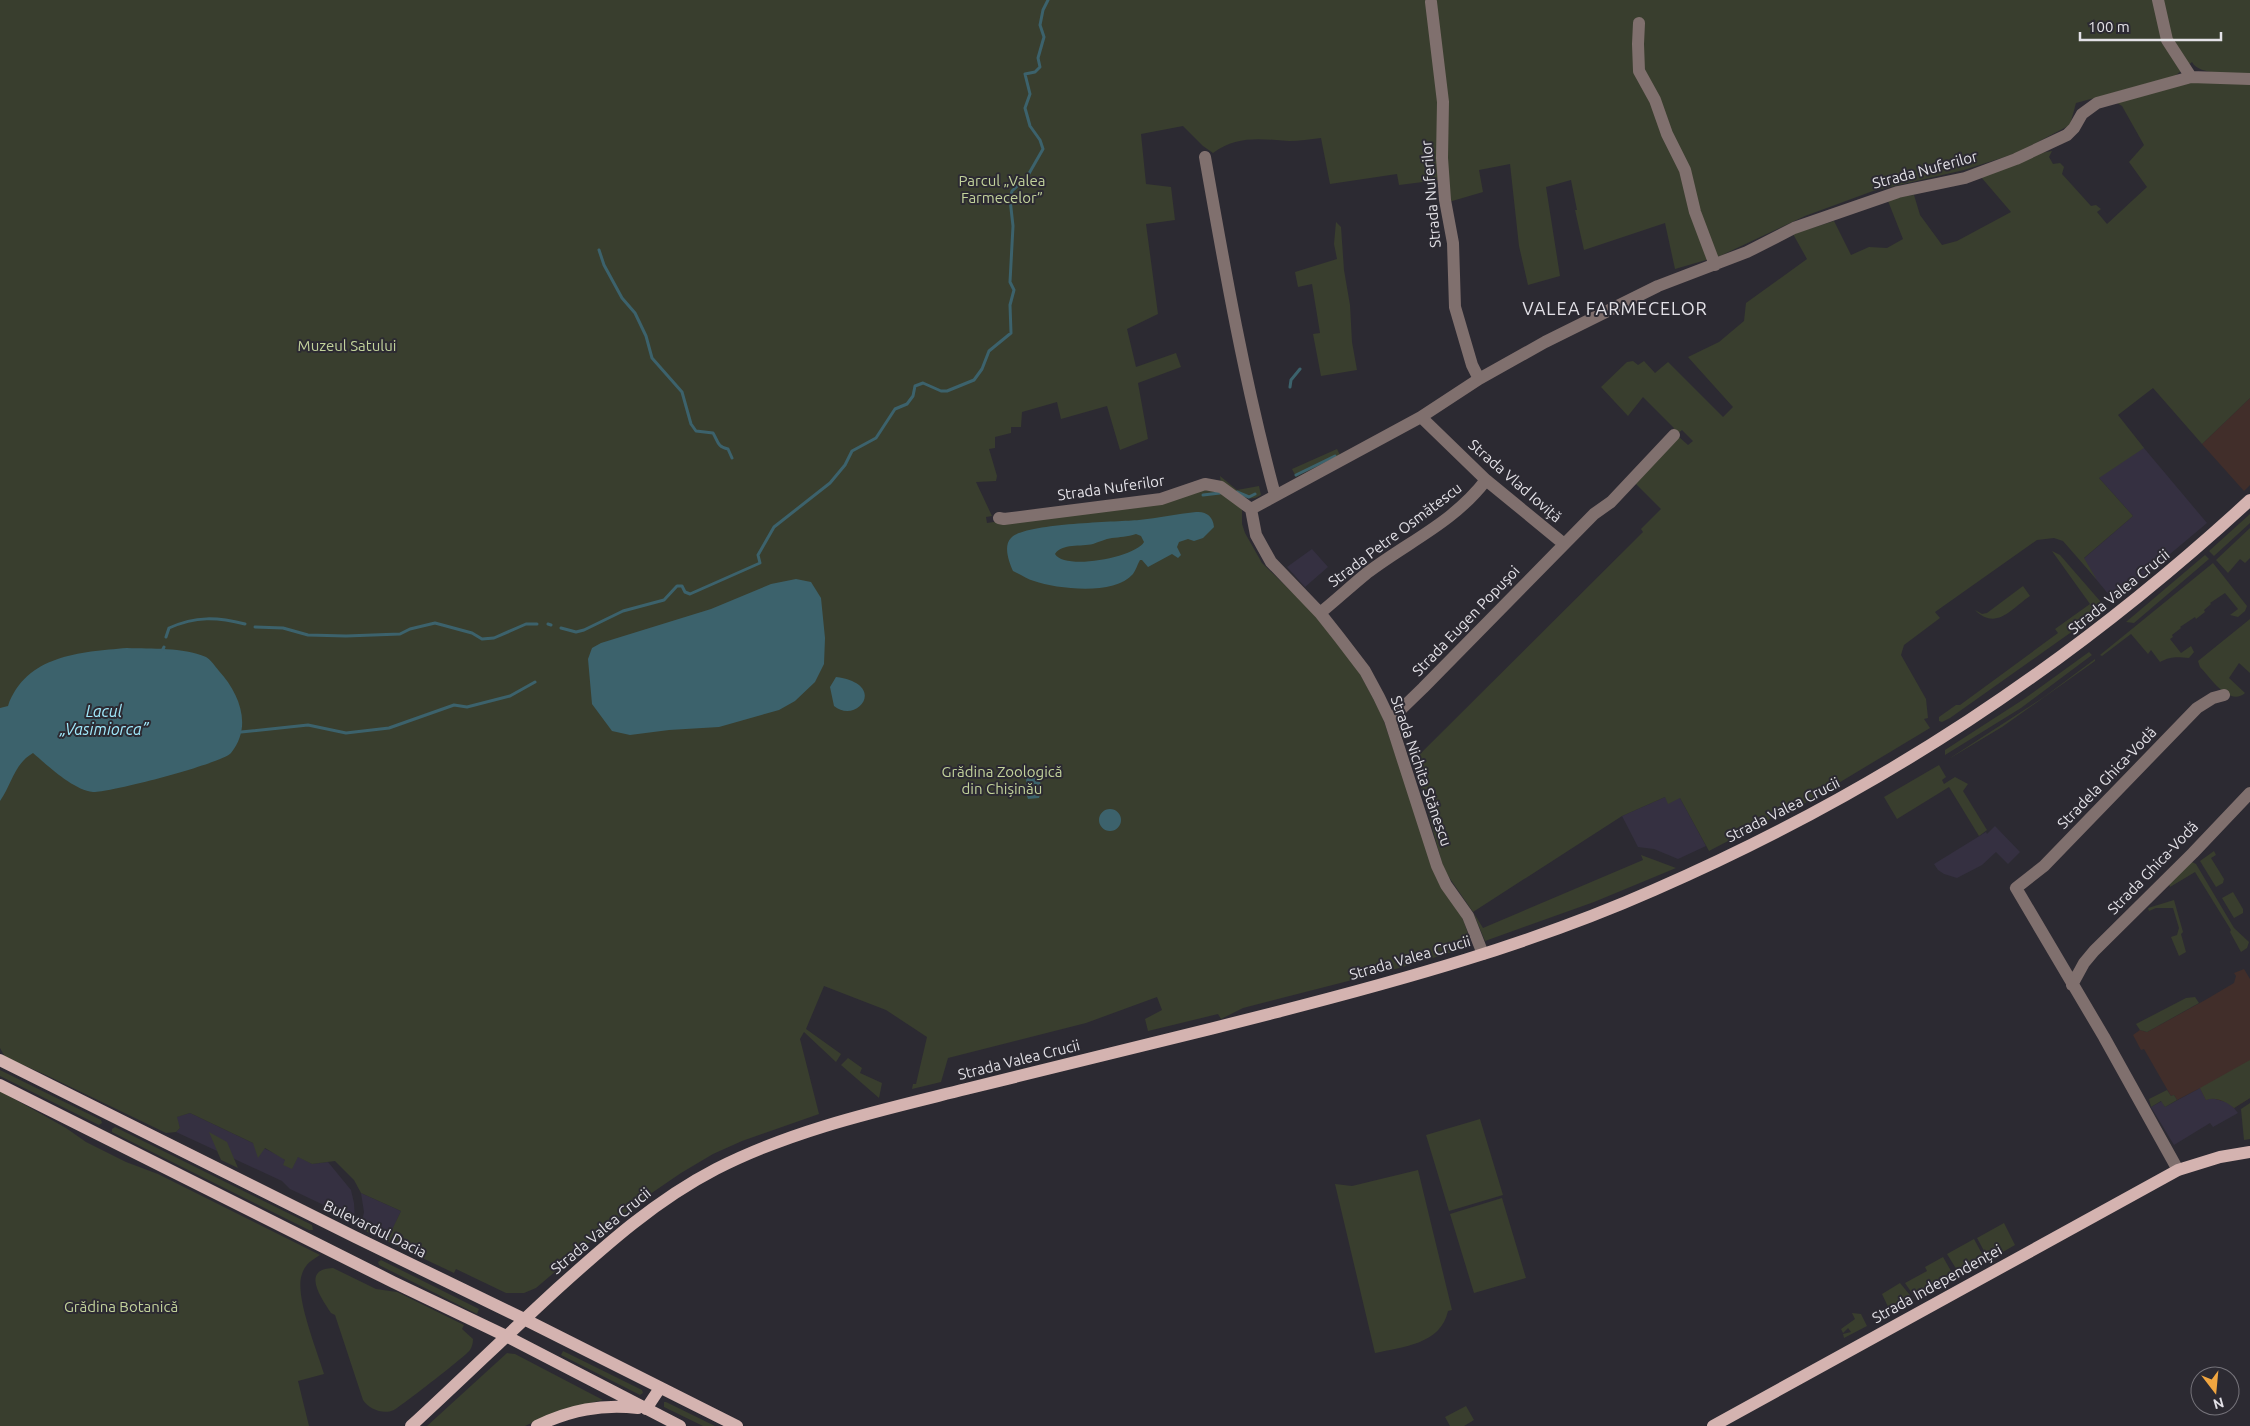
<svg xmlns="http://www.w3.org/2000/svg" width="2250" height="1426" viewBox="0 0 2250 1426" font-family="Ubuntu,sans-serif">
<rect width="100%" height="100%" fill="#2c2a32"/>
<path fill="#353041" d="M 2117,416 L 2207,523 L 2114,601 L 2081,561 L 2133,516 L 2099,478 Z
M 1312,549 L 1328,567 L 1305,587 L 1287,567 Z
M 1665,797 L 1680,798 L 1706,846 L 1678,859 L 1654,849 L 1638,847 L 1622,816 Z
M 1995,826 L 2020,852 L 2008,864 L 1996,852 L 1982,865 L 1957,878 L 1944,874 L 1938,870 L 1934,864 L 1986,832 L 1987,834 Z
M 2200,1088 L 2212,1098 L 2230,1103 L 2238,1113 L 2213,1127 L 2210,1123 L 2174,1145 L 2151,1107 L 2162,1101 L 2165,1107 Z
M 190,1113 L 282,1157 L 292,1168 L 298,1156 L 312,1164 L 328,1162 L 351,1190 L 354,1203 L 355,1220 L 290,1189 L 282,1181 L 176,1132 L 180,1128 L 176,1117 Z
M 361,1193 L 401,1211 L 390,1235 L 362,1222 L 364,1212 Z"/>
<path fill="#412e2a" d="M 2250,398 L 2250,485 L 2244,491 L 2202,444 Z
M 2244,969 L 2250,979 L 2250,1098 L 2234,1108 L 2230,1103 L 2212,1098 L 2206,1100 L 2200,1088 L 2177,1100 L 2174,1095 L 2171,1096 L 2144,1049 L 2141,1050 L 2133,1035 L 2140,1030 L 2147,1032 L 2207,999 L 2234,983 L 2236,976 L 2234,973 Z"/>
<path fill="#393e2e" d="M 0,0 L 2250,0 L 2250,74 C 2235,73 2199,76 2192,62 L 2175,76 L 2076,103 L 2070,125 L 2017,153 L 1964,170 L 1873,191 L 1805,216 L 1720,256 L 1675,269 L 1665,223 L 1584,250 L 1575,210 L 1577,210 L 1571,180 L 1546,187 L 1560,276 L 1528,285 L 1519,246 L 1510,164 L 1479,170 L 1483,192 L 1442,204 L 1439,180 L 1399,185 L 1397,174 L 1330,184 L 1321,138 C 1310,139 1299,141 1289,141 C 1261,139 1237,135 1213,153 L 1203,146 L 1183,126 L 1141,134 L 1146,184 L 1171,187 L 1175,220 L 1146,224 L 1158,314 L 1127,329 L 1136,367 L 1176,353 L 1181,367 L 1138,383 L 1148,439 L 1120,450 L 1107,406 L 1061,419 L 1057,402 L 1022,412 L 1021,427 L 1011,427 L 1011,433 L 995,437 L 995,448 L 989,449 L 997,476 L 996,481 L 976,482 L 992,516 L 986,517 L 987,523 L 1211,488 L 1239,503 L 1242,510 L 1242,524 L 1245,533 L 1262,563 L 1327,626 L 1353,661 L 1381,713 L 1412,803 L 1464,922 L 1469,937 L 1467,939 L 1469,947 L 1403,967 L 1243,1008 L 1221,1019 L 1218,1014 L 1148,1031 L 1145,1019 L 1162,1010 L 1157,997 L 1086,1023 L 948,1058 L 941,1082 L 912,1089 L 913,1084 L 916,1084 L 927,1037 L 886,1010 L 824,986 L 806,1029 L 841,1054 L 836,1062 L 804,1032 L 800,1039 L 819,1114 L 742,1141 L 713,1154 L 681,1173 L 640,1201 L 611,1224 L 536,1288 L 524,1293 L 506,1293 L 456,1269 L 454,1273 L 361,1229 L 362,1222 L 390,1234 L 401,1211 L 361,1193 L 354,1180 L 335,1161 L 312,1164 L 298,1157 L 292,1169 L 283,1165 L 285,1160 L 265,1148 L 258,1158 L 253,1143 L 190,1113 L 177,1117 L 180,1128 L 176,1132 L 166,1133 L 46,1075 L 5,1057 L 0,1048 Z
M 2204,79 L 2250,84 L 2250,398 L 2202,444 L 2153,388 L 2118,415 L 2144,448 L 2099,478 L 2133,516 L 2084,558 L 2097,580 L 2063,541 L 2054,538 L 2037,540 L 1935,612 L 1940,618 L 1904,645 L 1901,655 L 1926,699 L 1928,718 L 1924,719 L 1930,728 L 1797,808 L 1795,806 L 1709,851 L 1680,798 L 1668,804 L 1665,797 L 1622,816 L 1473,912 L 1483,928 L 1643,860 L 1641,855 L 1676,868 L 1594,902 L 1485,941 L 1473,912 L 1444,870 L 1416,770 L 1418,756 L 1643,532 L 1641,529 L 1661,509 L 1635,483 L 1679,437 L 1688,445 L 1693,441 L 1682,430 L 1677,434 L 1672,431 L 1674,428 L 1643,397 L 1628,416 L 1601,387 L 1627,362 L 1633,361 L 1638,365 L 1644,361 L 1655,373 L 1668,362 L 1723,417 L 1733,407 L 1688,357 L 1719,342 L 1744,321 L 1746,303 L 1807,259 L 1793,234 L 1834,221 L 1851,255 L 1869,247 L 1887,248 L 1903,239 L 1888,201 L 1898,197 L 1914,195 L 1920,215 L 1942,245 L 1957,241 L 2011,212 L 1981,177 L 2034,154 L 2052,151 L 2049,157 L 2053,164 L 2060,163 L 2064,167 L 2062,174 L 2091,206 L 2096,205 L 2101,209 L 2097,212 L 2107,224 L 2147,187 L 2129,162 L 2144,145 L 2122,106 L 2117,103 Z
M 1336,222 L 1341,227 L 1344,270 L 1350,305 L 1352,342 L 1357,370 L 1321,376 L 1313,334 L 1320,333 L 1312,284 L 1298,287 L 1295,272 L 1337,259 L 1334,244 Z
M 1337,449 L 1340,455 L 1296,477 L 1292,469 Z
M 1220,476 L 1237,490 L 1259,486 L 1261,495 C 1246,505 1234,491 1221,484 Z
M 2250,514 L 2250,523 L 2214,556 L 2209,551 Z
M 2250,528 L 2250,558 L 2245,563 L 2240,559 L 2228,573 L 2216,560 Z
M 2052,551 L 2060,555 L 2100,601 L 2101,611 L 1950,718 L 1942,722 L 1939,721 L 1939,717 L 1956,705 L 1960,705 L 2058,633 L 2055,629 L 2090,604 Z
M 2205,555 L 2209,559 L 2134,623 L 2126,622 Z
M 2213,563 L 2247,606 L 2245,611 L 2238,617 L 2230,615 L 2238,609 L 2225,593 L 2210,603 L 2211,604 L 2204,610 L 2205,612 L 2196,619 L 2195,617 L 2180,627 L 2181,628 L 2172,635 L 2173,637 L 2170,639 L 2181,653 L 2191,646 L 2194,652 L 2189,658 C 2178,657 2171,656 2160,662 L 2151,650 L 2148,654 L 2131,634 L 2102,656 L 2100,655 Z
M 2023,586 L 2030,596 C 2011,609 1996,631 1975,610 L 1982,614 L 1987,613 Z
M 2250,619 L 2250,673 L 2239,663 L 2229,678 L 2245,693 C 2229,707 2210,677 2200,667 L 2198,661 Z
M 2089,652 L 2092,655 L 2021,708 L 1945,755 L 1945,750 L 2024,699 Z
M 2095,659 L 2095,661 L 2002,727 L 1947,760 L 2044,697 Z
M 1939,765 L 1946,777 L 1942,780 L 1944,784 L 1955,777 L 1968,784 L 1963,791 L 1987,830 L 1979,836 L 1949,787 L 1897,819 L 1884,797 Z
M 2214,851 L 2216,855 L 2211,858 L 2224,879 L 2223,883 L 2216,887 L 2200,861 Z
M 2192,862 L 2196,864 L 2234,928 L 2249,942 L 2247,948 L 2241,952 L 2230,932 L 2231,930 L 2195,872 L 2170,887 L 2169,884 Z
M 2233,892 L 2243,909 L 2243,913 L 2234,918 L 2222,898 Z
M 2174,900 L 2183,932 L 2181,934 L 2186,952 L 2179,956 L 2171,937 L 2177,935 L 2179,928 L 2173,908 L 2156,908 L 2149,911 L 2148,908 Z
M 2195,997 L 2199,1003 L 2147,1032 L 2140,1030 L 2136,1024 L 2186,998 Z
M 848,1058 L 862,1068 L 860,1073 L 882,1083 L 879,1098 L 841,1065 Z
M 2250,1060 L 2250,1098 L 2234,1108 C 2227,1102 2216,1096 2206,1100 L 2200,1088 Z
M 0,1070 L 101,1120 L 102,1123 L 99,1125 L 0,1076 Z
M 2167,1090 L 2171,1096 L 2174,1095 L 2177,1100 L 2165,1107 L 2161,1101 L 2151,1107 L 2149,1099 Z
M 0,1091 L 66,1128 L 86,1142 L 126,1162 L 158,1174 L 320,1255 C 312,1260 305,1264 302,1274 C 294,1295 317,1350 324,1374 L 298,1381 L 309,1426 L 0,1426 Z
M 2250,1103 L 2250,1139 L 2244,1140 L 2241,1109 Z
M 1480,1119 L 1503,1195 L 1449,1211 L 1426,1135 Z
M 115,1127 L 312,1225 L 313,1230 L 309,1230 L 112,1132 L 112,1129 Z
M 209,1132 L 227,1142 L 238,1168 L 221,1160 Z
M 1418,1170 L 1452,1310 L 1448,1311 C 1441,1344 1403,1347 1375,1353 L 1335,1184 L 1352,1186 Z
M 1502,1198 L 1526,1278 L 1474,1293 L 1450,1214 Z
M 2004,1223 L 2015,1245 L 1989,1260 L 1977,1238 Z
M 1974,1239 L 1986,1261 L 1960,1275 L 1947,1254 Z
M 1943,1257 L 1955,1278 L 1916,1299 L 1905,1283 L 1927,1271 L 1925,1267 Z
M 381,1260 L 479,1309 L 477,1314 L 379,1265 L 378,1262 Z
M 333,1268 L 376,1289 L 397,1292 L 464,1325 L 462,1329 L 473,1339 C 473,1343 472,1347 470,1350 C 467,1355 400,1407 394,1410 C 383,1415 369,1409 363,1400 L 335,1315 L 331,1313 C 322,1299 300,1269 333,1268 Z
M 1900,1283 L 1914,1300 L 1891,1313 L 1882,1294 Z
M 1852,1313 L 1861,1314 L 1867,1326 L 1844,1338 L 1843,1334 L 1851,1332 L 1848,1328 L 1843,1333 L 1841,1329 L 1855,1319 Z
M 563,1351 L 642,1390 L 643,1393 L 640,1395 L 561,1355 Z
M 507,1353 L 515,1354 L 603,1400 L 560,1410 L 525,1426 L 427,1426 Z
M 664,1402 L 666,1402 L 715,1426 L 703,1426 L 664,1407 Z
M 1466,1406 L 1474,1420 L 1464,1426 L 1450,1426 L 1445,1417 Z"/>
<path fill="#3c626c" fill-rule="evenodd" d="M 1196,512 C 1206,511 1213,516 1214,527 L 1203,538 L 1194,541 L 1188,539 L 1179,542 L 1177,547 L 1181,555 L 1178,558 L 1172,554 L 1148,567 L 1142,560 L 1140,560 C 1137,565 1136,570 1133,574 C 1114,596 1058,589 1034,581 C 1027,579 1020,574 1013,571 C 1009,562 1003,546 1011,538 C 1024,523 1116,522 1139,520 C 1158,518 1177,514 1196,512 ZM 1136,534 L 1141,536 L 1144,542 C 1136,557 1065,571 1055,554 C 1062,543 1081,547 1093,544 C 1099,542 1105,539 1112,538 C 1120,537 1127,537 1136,534 Z
M 796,579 L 811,582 L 821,598 L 825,638 L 824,664 L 815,682 L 795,701 L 779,710 L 719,727 L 669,730 L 630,735 L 612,731 L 592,704 L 588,659 L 592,648 L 601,643 L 711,609 L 771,584 Z
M 127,648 C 152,649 182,647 206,657 C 211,660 215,666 219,671 C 239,693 253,726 231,753 C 223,763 109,793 93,792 C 73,790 47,765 33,753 C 14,764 12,784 0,801 L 0,708 L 8,706 C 26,655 80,652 127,648 Z
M 836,677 C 889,684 857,725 834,706 L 830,687 Z
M 1035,769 C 1041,776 1042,790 1039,798 L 1028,799 C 1025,791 1025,778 1029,770 Z
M1099 820a11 11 0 1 1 22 0a11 11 0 1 1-22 0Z"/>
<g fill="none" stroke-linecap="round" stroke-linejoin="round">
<path stroke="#3c626c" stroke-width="3" d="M 599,250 L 604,265 L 622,298 L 635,313 L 646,336 L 652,358 L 682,392 L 691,424 L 696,431 L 713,433 C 718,441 717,447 728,449 L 732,458
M 1290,387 L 1291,380 L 1300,369
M 1296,475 L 1335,456
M 1237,492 L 1249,497 L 1255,494
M 1203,495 L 1220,493
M 548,624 L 551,625
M 255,627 L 283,628 L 308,635 L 346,636 L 400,634 L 410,629 L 435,623 L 472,633 L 482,639 L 494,638 L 526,624 L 537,624
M 561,628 L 576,632 L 584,630 L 623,611 L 664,600 L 677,586 L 682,586 L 685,592 L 690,594 L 760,563 L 758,555 L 774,527 L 830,483 L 845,465 L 852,451 L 876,438 L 895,409 L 907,404 L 913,396 L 915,386 L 923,383 L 941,391 L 947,391 L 974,380 L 982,369 L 989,351 L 1011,333 L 1010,305 L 1014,290 L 1010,282 L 1013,226 L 1010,199 L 1012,191 L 1027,177 L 1043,149 L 1040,140 L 1030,126 L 1025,108 L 1030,94 L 1025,74 L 1035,72 L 1040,67 L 1038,58 L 1044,37 L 1040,25 L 1043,10 L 1048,0
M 166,637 L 169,628 C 196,616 217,617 245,624
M 163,649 L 164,647
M 241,732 L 308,725 L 346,733 L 389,728 L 454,705 L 467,707 L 510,696 L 535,682"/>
<path stroke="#80706e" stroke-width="12" d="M 2158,0 L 2167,40 L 2191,77
M 1431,2 L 1443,102 L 1442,158 L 1445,200 L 1453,243 L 1455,307 L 1472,365 L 1479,379
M 1639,23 L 1638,44 L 1639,71 L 1655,100 L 1667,134 L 1685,170 L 1695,212 L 1715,265
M 1205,157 C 1225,271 1245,384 1275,495
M 1421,417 L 1486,480 L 1564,544
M 1251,509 L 1421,417 L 1479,379 L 1545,342 L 1658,286 L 1747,252 L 1794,228 L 1898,192 L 1965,178 L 2016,159 L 2067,135 L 2074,128 L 2082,114 L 2097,103 L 2191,77 L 2250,79
M 1251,509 L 1256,535 L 1271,562 L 1320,613 L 1339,637 L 1365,671 L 1379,697 L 1390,720 L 1437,866 L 1446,885 L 1468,916 L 1483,954
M 999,518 L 1004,519 L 1161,499 L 1205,484 L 1221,487 L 1251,509
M 1320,613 C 1336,600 1351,586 1367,573 C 1409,541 1453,523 1486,480
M 1390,720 L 1423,688 L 1594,514 L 1611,502 L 1674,435
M 2072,985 L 2084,963 L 2094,951 L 2193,853 L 2250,793
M 2178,1170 L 2104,1037 L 2016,888 L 2044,866 L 2197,708 L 2213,698 L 2224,695"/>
<path stroke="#d4b3b0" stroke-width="12" d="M 0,1060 L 355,1237 L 524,1319 L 737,1426
M 0,1085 L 393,1282 L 506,1336 L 680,1426
M 646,1409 L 660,1388
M 411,1426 C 460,1381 508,1334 557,1289 C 607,1244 656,1200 716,1169 C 794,1129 882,1110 966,1089 C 1069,1064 1171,1039 1273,1013 C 1402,980 1532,944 1654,890 C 1877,793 2071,665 2250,500
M 537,1426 C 570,1410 601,1404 638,1408
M 1713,1426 L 2178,1170 L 2220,1157 L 2250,1152"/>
</g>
<g text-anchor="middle" stroke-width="4" stroke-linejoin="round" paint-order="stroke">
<g font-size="15" fill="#e3e1e7" stroke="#2c2a32">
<text transform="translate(1925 170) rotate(-15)" y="5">Strada Nuferilor</text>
<text transform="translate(1431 194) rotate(-95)" y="5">Strada Nuferilor</text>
<text transform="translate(1515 481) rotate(41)" y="5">Strada Vlad Ioviță</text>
<text transform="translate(1111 488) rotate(-8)" y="5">Strada Nuferilor</text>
<text transform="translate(1395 535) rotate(-37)" y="5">Strada Petre Osmătescu</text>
<text transform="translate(2119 592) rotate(-39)" y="5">Strada Valea Crucii</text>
<text transform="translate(1466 621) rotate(-46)" y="5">Strada Eugen Popușoi</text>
<text transform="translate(1421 771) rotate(71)" y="5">Strada Nichita Stănescu</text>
<text transform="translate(2107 778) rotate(-46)" y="5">Stradela Ghica-Vodă</text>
<text transform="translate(1783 810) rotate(-27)" y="5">Strada Valea Crucii</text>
<text transform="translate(2153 868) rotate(-46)" y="5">Strada Ghica-Vodă</text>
<text transform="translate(1410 958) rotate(-16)" y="5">Strada Valea Crucii</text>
<text transform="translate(1019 1060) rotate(-14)" y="5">Strada Valea Crucii</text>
<text transform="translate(375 1229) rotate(26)" y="5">Bulevardul Dacia</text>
<text transform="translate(601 1231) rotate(-40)" y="5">Strada Valea Crucii</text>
<text transform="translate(1937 1284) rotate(-29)" y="5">Strada Independenței</text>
</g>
<g font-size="15" fill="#c2d29b" stroke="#2c2a32">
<text x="1002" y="186">Parcul „Valea<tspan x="1002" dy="17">Farmecelor”</tspan></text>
<text x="347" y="351">Muzeul Satului</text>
<text x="1002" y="777">Grădina Zoologică<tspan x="1002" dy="17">din Chișinău</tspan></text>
<text x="121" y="1312">Grădina Botanică</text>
</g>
<g font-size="16" font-style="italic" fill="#a1e9fc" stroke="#2c2a32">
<text x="104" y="717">Lacul<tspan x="104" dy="18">„Vasimiorca”</tspan></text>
</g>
<g font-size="18" letter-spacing="1" fill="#e3e1e7" stroke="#2c2a32">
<text x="1615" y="315">VALEA FARMECELOR</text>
</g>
</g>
<g transform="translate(2215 1391) rotate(164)"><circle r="24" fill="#2c2a32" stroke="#75737a"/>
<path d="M0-4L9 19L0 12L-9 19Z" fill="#f1a640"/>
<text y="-8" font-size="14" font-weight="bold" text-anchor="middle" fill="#e3e1e7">N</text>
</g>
<path d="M2080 32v8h141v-8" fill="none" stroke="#e3e1e7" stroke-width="2.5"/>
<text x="2088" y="32" font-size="15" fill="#e3e1e7" stroke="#2c2a32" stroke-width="4" paint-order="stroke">100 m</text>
</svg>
